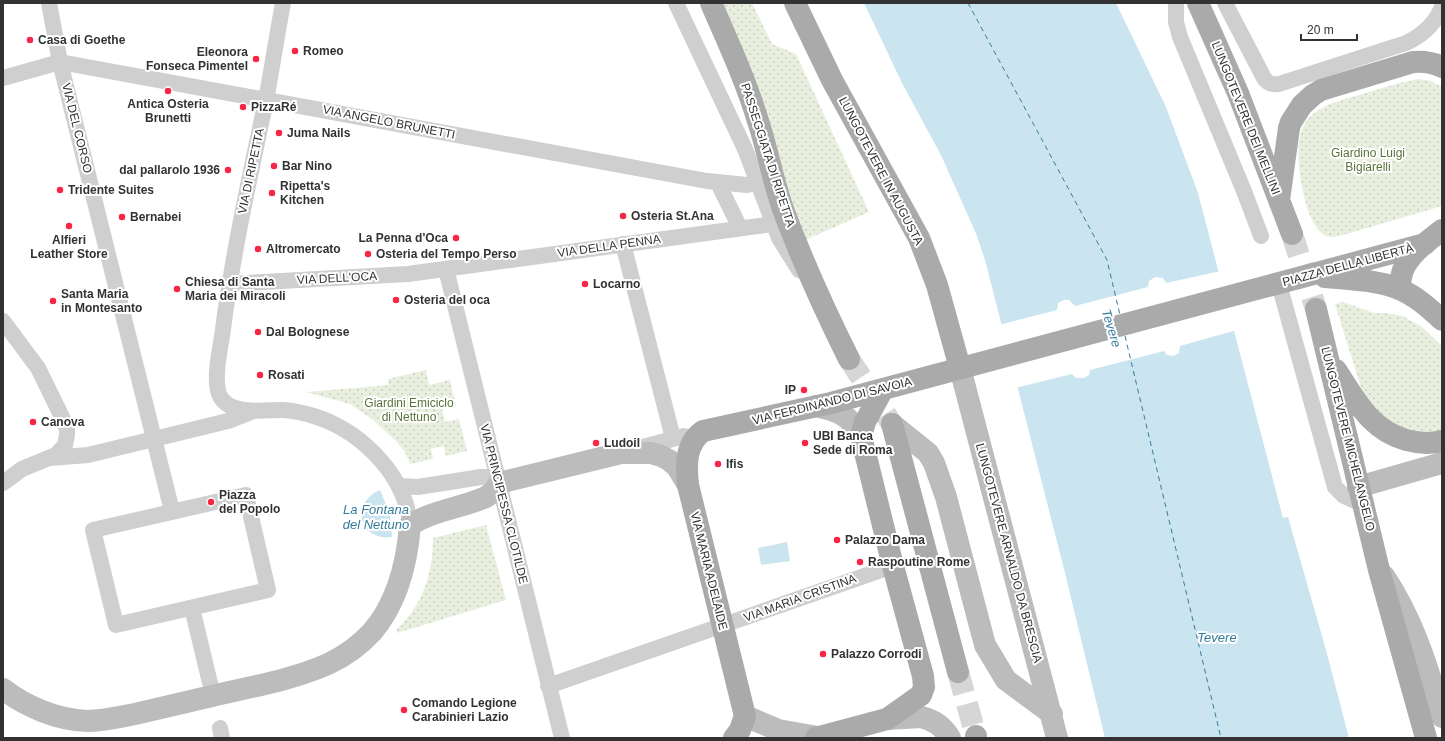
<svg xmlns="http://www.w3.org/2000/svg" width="1445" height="741" viewBox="0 0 1445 741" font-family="Arial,sans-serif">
<defs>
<pattern id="grass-dots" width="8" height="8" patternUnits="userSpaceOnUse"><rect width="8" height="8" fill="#e9efdf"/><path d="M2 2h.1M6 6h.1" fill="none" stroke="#c8cdc0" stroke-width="1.8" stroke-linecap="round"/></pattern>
</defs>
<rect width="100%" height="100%" fill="#fff"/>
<path fill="url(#grass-dots)" d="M 719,3 L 752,3 L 772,44 L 796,54 L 869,212 L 805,240 Z
M 1419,79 L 1431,81 L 1442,87 L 1442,206 L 1343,235 C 1340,235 1335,238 1331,237 C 1305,235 1296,162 1299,142 C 1300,134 1303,125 1308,119 C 1323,102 1351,98 1372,91 C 1387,87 1403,81 1419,79 Z
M 1343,302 L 1374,313 L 1385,313 L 1403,316 L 1422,327 L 1442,346 L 1442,432 L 1419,435 L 1383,419 L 1364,397 L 1335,304 Z
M 426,370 L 429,385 L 450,380 L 456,406 L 442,409 L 445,422 L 459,419 L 467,451 L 446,456 L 444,446 L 431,449 L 433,459 L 410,464 L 405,452 L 396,441 L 372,419 L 350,404 L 306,392 L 389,385 L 388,379 Z
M 486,525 L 506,600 L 397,633 L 397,629 C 423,605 433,573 433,538 Z"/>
<path fill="#cae4f0" d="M 864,3 L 1116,3 L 1166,107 L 1198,193 L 1283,518 L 1288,517 L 1326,650 L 1349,738 L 1105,738 L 1064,569 L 985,260 L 977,236 L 941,155 L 902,83 Z
M 380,490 L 390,514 L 392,537 C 360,542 349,503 380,490 Z
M 787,542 L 790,561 L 761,565 L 758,548 Z"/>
<path fill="#fff" d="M 1221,271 L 1237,330 L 1180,346 L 1179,353 L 1174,356 L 1167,355 L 1164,351 L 1090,370 L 1089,375 L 1084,378 L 1076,378 L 1072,374 L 1015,388 L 999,325 L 1057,310 L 1058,303 L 1064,300 L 1069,300 L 1075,306 L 1148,287 L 1149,281 L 1155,277 L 1163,278 L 1166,283 Z"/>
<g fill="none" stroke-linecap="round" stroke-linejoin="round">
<path stroke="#367c9d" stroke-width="1" stroke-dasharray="5 4" stroke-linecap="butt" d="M 968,3 L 1107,260 L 1120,315
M 1125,336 L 1221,738"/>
<path stroke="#d6d6d6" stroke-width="22" stroke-dasharray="22 11" stroke-linecap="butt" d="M 1292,234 L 1316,309
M 849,359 L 892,424
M 958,672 L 976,736"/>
<path stroke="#cfcfcf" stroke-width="16" d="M 49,3 L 60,62 L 172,511
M 283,3 C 277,35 272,68 266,100 C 250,176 233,252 223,329 C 221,347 213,376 219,394 C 228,416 262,410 281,410 C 290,410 299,412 307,414 C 357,427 405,472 410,525
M 676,3 L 745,149 L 779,238 L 799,270
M 1176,3 L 1176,22 L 1180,37 L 1244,191 L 1261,236
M 1225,3 L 1264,78 C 1268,84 1272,85 1279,84 L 1406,43 C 1421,36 1435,24 1442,7
M 3,78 L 60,62 L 707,181 L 747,185 L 758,183
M 718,183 L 740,228
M 623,244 L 673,438
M 446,269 L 562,738
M 229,284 L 408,274 L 773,224
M 1279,284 L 1335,487 L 1344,496 L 1362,504
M 3,321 L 38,368 L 63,419 L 67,430 L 67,435 L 65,445 L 56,455 L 22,469 L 3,483
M 635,449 L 684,436
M 50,458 L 88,455 L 228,421 L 251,412
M 399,486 L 418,487 L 481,477 L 488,477 L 499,483
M 246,495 L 268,590 L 116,625 L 93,530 Z
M 192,608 L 210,683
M 548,686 L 893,566
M 220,728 L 222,738"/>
<path stroke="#bcbcbc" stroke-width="22" d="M 960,368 L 1057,738
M 816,406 C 838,411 850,415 861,436
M 892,424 L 928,453 L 934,463 L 946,497 L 985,645 L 1006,680 L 1052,714
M 1358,487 L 1442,463
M 1384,576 C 1413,619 1428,668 1442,717
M 3,689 C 26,707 58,720 87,721 C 103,721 119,717 135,714 C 161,708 186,702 212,696 C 250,687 292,680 328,664 C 345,656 360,645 372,632 C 398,602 407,563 410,525 C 434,510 461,508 486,497 L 493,492 L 499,483 L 621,453 L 651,453 L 661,456 L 669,460 L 677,467 L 688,485
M 745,716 L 778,730 L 818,737
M 887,719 L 921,717 C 934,720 943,726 950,738"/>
<path stroke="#aaa" stroke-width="22" d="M 711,3 C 728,42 746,81 758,121 C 768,151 773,182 784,212 C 803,262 825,311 849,359
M 795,3 L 832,80 L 919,238 L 937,285 L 960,368
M 1198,3 L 1238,93 L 1292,234
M 1279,200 L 1289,128 L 1291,122 L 1302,105 L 1313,95 L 1321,90 L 1413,62 C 1424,61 1432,62 1442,67
M 1325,277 C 1350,279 1376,280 1399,289 C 1416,296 1429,308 1442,320
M 1399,289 C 1400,283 1401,276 1403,270 C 1410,253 1428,241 1442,230
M 1316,309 L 1379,570 L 1426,738
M 1336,370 C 1356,400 1369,429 1406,440 C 1417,443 1430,444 1442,441
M 892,424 L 958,672
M 976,736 L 976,738
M 734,738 L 740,730 L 745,716 L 688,485 C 686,465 685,444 703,431 L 831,403 L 1425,244
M 816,738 L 887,719 L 921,695 L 924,687 L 923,676 L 893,566 L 861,436 L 865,422 L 883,389"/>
</g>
<g fill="#f62644" stroke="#fff" stroke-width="1.5">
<circle cx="30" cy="40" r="4"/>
<circle cx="295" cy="51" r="4"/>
<circle cx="256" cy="59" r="4"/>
<circle cx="168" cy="91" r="4"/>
<circle cx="243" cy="107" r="4"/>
<circle cx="279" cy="133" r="4"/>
<circle cx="274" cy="166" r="4"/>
<circle cx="228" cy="170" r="4"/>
<circle cx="60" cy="190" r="4"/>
<circle cx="272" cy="193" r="4"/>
<circle cx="623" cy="216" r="4"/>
<circle cx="122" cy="217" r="4"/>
<circle cx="69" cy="226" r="4"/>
<circle cx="456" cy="238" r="4"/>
<circle cx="258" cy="249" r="4"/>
<circle cx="368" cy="254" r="4"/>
<circle cx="585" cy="284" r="4"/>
<circle cx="177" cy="289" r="4"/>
<circle cx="396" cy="300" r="4"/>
<circle cx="53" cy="301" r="4"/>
<circle cx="258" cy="332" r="4"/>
<circle cx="260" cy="375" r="4"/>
<circle cx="804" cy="390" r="4"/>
<circle cx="33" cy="422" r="4"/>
<circle cx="596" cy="443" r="4"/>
<circle cx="805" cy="443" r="4"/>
<circle cx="718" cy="464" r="4"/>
<circle cx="211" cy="502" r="4"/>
<circle cx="837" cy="540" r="4"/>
<circle cx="860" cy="562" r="4"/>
<circle cx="823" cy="654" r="4"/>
<circle cx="404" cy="710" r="4"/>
</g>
<g text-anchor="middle" stroke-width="4" stroke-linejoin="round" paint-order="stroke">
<g font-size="12" font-weight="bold" fill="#323232" stroke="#fff" text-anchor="start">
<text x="38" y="44">Casa di Goethe</text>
<text x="303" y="55">Romeo</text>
<text x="248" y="56" text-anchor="end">Eleonora<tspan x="248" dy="14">Fonseca Pimentel</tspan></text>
<text x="168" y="108" text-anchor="middle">Antica Osteria<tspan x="168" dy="14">Brunetti</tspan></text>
<text x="251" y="111">PizzaRé</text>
<text x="287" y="137">Juma Nails</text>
<text x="282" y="170">Bar Nino</text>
<text x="220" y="174" text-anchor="end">dal pallarolo 1936</text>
<text x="280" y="190">Ripetta's<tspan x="280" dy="14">Kitchen</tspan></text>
<text x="68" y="194">Tridente Suites</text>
<text x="631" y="220">Osteria St.Ana</text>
<text x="130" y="221">Bernabei</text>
<text x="448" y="242" text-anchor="end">La Penna d'Oca</text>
<text x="69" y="244" text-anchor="middle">Alfieri<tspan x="69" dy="14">Leather Store</tspan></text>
<text x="266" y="253">Altromercato</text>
<text x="376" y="258">Osteria del Tempo Perso</text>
<text x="185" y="286">Chiesa di Santa<tspan x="185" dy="14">Maria dei Miracoli</tspan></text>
<text x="593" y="288">Locarno</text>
<text x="61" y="298">Santa Maria<tspan x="61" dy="14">in Montesanto</tspan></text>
<text x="404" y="304">Osteria del oca</text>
<text x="266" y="336">Dal Bolognese</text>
<text x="268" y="379">Rosati</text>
<text x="796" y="394" text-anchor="end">IP</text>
<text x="41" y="426">Canova</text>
<text x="813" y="440">UBI Banca<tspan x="813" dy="14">Sede di Roma</tspan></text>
<text x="604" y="447">Ludoil</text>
<text x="726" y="468">Ifis</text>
<text x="219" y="499">Piazza<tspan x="219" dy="14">del Popolo</tspan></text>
<text x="845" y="544">Palazzo Dama</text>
<text x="868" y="566">Raspoutine Rome</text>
<text x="831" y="658">Palazzo Corrodi</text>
<text x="412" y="707">Comando Legione<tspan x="412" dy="14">Carabinieri Lazio</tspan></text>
</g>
<g font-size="12" fill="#323232" stroke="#fff">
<text transform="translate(1246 118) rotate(68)" y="4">LUNGOTEVERE DEI MELLINI</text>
<text transform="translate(389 122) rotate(11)" y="4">VIA ANGELO BRUNETTI</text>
<text transform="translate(77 128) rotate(76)" y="4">VIA DEL CORSO</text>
<text transform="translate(768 155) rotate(72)" y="4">PASSEGGIATA DI RIPETTA</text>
<text transform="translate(251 171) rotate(-78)" y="4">VIA DI RIPETTA</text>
<text transform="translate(881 171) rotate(62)" y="4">LUNGOTEVERE IN AUGUSTA</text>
<text transform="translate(609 246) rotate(-8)" y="4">VIA DELLA PENNA</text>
<text transform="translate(1348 265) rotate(-15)" y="4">PIAZZA DELLA LIBERTÀ</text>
<text transform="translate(337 278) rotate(-3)" y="4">VIA DELL'OCA</text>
<text transform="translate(832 401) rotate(-14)" y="4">VIA FERDINANDO DI SAVOIA</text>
<text transform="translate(1348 439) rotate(76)" y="4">LUNGOTEVERE MICHELANGELO</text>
<text transform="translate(504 504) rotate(76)" y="4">VIA PRINCIPESSA CLOTILDE</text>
<text transform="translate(1009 553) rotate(75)" y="4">LUNGOTEVERE ARNALDO DA BRESCIA</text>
<text transform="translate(709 571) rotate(76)" y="4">VIA MARIA ADELAIDE</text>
<text transform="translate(800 598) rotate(-20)" y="4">VIA MARIA CRISTINA</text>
</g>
<g font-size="12" fill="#58733a" stroke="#fff">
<text x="1368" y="157">Giardino Luigi<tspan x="1368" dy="14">Bigiarelli</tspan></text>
<text x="409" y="407">Giardini Emiciclo<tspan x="409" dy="14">di Nettuno</tspan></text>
</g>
<g font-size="13" font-style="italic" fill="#367c9d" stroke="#fff">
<text transform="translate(1112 328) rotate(73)" y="5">Tevere</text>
<text x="376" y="514">La Fontana<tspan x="376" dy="15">del Nettuno</tspan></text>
<text x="1217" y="642">Tevere</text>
</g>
</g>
<rect width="1445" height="741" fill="none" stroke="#323232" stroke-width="8"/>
<path d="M1301 34v6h56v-6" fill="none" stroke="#323232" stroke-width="2"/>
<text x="1307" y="34" font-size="12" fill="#323232" stroke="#ffffff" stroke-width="3" paint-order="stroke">20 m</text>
</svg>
